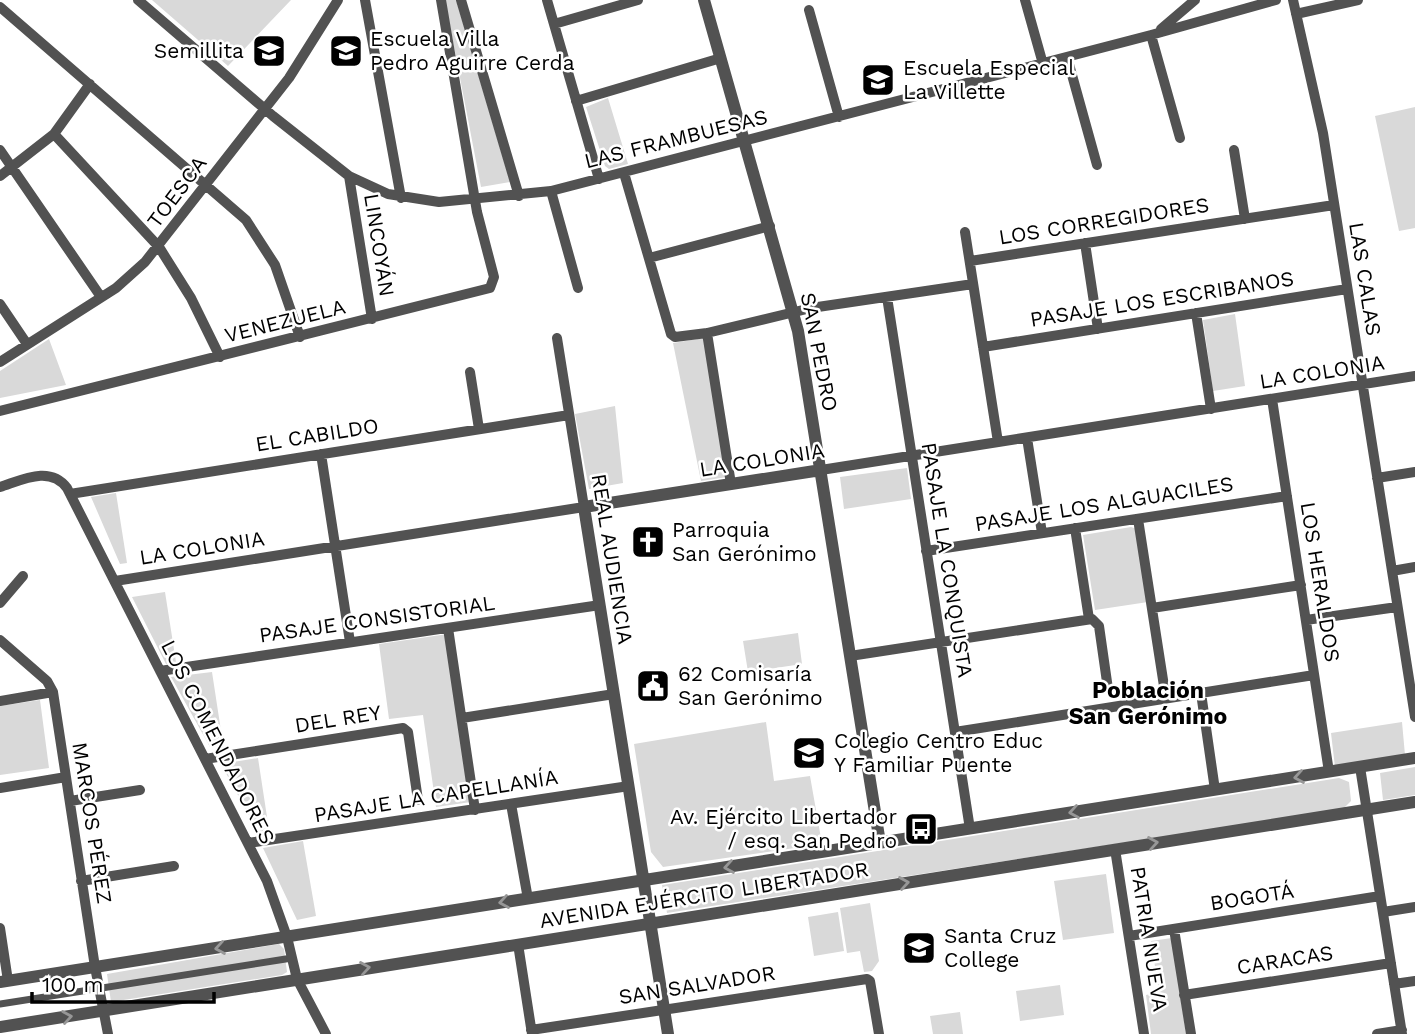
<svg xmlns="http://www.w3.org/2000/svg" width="1415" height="1034" viewBox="0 0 1415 1034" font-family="'Work Sans',sans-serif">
<rect width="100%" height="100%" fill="#fff"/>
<path fill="#d9d9d9" d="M 152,0 L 291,0 L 228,66 Z
M 445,0 L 456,0 L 510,182 L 481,187 Z
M 608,98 L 628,164 L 609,169 L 605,166 L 586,107 Z
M 1415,107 L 1415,228 L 1399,231 L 1375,116 Z
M 1235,314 L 1245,386 L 1213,391 L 1203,320 Z
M 704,338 L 727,477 L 701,481 L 673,343 Z
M 49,339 L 66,385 L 0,398 L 0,371 Z
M 615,406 L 623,483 L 589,489 L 575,414 Z
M 907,468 L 911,499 L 844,509 L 840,477 Z
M 116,493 L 127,563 L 120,564 L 91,497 Z
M 1131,527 L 1137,529 L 1148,602 L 1095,610 L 1083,535 Z
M 165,592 L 176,662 L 166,664 L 132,597 Z
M 798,633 L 802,664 L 748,672 L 743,641 Z
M 448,634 L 471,802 L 436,807 L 423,715 L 389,719 L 379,644 Z
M 212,672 L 223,744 L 210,747 L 171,677 Z
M 40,700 L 49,768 L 0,775 L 0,706 Z
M 766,722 L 774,781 L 810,776 L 822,844 L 663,867 L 651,852 L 634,744 Z
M 1402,722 L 1405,755 L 1335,767 L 1331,733 Z
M 258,758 L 269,830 L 258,832 L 221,764 Z
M 1415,767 L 1415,795 L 1383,800 L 1380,773 Z
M 1339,778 L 1349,782 L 1351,801 L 1343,809 L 667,913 L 662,885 Z
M 303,841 L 316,916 L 297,920 L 263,848 Z
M 1106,874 L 1114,933 L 1063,940 L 1054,881 Z
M 870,903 L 879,961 L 872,971 L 864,972 L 860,951 L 847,953 L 840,908 Z
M 838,912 L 844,951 L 814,956 L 808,917 Z
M 1172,938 L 1186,1034 L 1151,1034 L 1146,995 L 1159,992 L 1151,941 Z
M 279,944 L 284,949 L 287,972 L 282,975 L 111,1002 L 107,974 Z
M 1060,985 L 1064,1015 L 1020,1021 L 1016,991 Z
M 960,1012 L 963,1034 L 933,1034 L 930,1016 Z"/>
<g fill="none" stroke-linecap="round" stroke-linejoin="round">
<path stroke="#525252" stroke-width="7" d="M 0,1004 L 292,958"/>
<path stroke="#525252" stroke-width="10" d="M 138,0 L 273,116 L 349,176 L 388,194 L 439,202 L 551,191 L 1151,35 L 1276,0
M 365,0 L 401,198
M 461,0 L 519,196
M 547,0 L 599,179
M 1025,0 L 1043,64
M 1293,0 L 1323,133 L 1415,717
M 0,7 L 246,220 L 275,265 L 300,337
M 809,10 L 839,117
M 1296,14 L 1358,0
M 554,24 L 638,0
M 1161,29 L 1195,0
M 1151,35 L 1180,138
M 1067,57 L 1097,165
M 576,101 L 721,58
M 54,134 L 159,247 L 191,298 L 220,357
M 0,150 L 101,297
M 1234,150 L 1245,219
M 624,173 L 671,334 L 675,337 L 707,333 L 811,308 L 973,284
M 0,176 L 54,134 L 90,84
M 349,176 L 372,319
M 551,191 L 578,288
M 965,232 L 998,442
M 1085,243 L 1098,329
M 649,258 L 770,226
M 970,261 L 1334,205
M 887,297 L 970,829
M 0,304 L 27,344
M 1196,313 L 1211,409
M 707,333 L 731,484
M 983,347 L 1347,289
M 0,362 L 116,288 L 145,262 L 289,78 L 338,0
M 470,372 L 479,429
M 1272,399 L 1329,772
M 0,411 L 490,288 L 494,277 L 477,212 L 441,0
M 1027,438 L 1042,533
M 321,454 L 350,642
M 821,470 L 1415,376
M 1377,478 L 1415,472
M 0,487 C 22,480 50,465 67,488 L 267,881 L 287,937 L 297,979 L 326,1034
M 70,494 L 569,415
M 1138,519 L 1166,699
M 1075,528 L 1089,619
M 926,551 L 1287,496
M 1392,571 L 1415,567
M 115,581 L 584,507 L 557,338
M 0,603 L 23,576
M 1152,608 L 1301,585
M 1306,620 L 1397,607
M 448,628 L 475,810
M 0,640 L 47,681 L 53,692 L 95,967 L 108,1034
M 850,656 L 1092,619 L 1099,626 L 1108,689
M 160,671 L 600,605
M 1201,693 L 1215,790
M 0,701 L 53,692
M 462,718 L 614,694
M 955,732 L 1314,675
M 205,759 L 403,728 L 408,732 L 418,800
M 1360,767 L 1402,1034
M 0,788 L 66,777
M 70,801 L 140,790
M 511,804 L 528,899
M 248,843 L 629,786
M 1115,849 L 1144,1034
M 81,881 L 174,866
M 1383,912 L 1415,907
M 0,928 L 8,981
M 1174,929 L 1191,1034
M 1129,936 L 1380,896
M 518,944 L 532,1034
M 1394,984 L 1415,981
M 1184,995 L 1391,963
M 531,1030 L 867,979 L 870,981 L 879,1034
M 1377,1034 L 1402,1030"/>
<path stroke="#525252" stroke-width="12" d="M 704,0 L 798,331 L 880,843
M 0,982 L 1415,758
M 0,1027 L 1415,802
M 668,1034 L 584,507 L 821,470"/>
</g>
<defs><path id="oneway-chevron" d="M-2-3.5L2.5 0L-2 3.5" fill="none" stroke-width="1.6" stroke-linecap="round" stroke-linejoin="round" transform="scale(1.75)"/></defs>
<g stroke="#979797">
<use href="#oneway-chevron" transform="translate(1299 777) rotate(171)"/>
<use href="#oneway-chevron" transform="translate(1074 812) rotate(171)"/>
<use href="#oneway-chevron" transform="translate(1153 843) rotate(-9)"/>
<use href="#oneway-chevron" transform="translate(729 867) rotate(171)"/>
<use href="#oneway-chevron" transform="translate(904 883) rotate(-9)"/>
<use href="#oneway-chevron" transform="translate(504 902) rotate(171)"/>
<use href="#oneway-chevron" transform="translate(220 948) rotate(171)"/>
<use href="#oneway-chevron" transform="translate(365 968) rotate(-9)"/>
<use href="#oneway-chevron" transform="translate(67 1017) rotate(-9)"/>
</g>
<defs>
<symbol id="school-square" viewBox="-11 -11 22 22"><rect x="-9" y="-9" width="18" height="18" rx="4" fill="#000" stroke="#fff"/><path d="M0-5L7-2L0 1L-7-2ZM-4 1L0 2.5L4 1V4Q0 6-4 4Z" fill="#fff"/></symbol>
<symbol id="church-square" viewBox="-11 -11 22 22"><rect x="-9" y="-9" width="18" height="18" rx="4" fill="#000" stroke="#fff"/><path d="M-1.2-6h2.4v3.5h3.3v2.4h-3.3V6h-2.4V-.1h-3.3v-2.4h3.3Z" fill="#fff"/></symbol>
<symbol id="civic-square" viewBox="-11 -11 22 22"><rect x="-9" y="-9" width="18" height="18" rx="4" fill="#000" stroke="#fff"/><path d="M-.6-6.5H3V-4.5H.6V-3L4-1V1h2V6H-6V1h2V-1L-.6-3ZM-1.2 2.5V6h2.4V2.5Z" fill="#fff"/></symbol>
<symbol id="bus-square" viewBox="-11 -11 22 22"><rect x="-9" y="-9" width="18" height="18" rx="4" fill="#000" stroke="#fff"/><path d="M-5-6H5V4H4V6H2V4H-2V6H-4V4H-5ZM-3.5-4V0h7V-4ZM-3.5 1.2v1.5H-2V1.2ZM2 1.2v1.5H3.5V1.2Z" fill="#fff"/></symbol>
</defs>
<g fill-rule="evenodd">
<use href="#school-square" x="250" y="32" width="38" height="38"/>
<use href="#school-square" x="327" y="32" width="38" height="38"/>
<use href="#school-square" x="859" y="61" width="38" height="38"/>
<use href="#church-square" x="629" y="523" width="38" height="38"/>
<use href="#civic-square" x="634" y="667" width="38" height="38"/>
<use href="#school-square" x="790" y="734" width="38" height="38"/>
<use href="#bus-square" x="902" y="810" width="38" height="38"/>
<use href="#school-square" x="900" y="929" width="38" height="38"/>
</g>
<g text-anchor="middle" stroke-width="5" stroke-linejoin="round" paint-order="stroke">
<g font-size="21" fill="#000" stroke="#fff" text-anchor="start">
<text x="370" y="46">Escuela Villa<tspan x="370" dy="24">Pedro Aguirre Cerda</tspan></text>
<text x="244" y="58" text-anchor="end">Semillita</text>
<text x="903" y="75">Escuela Especial<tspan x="903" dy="24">La Villette</tspan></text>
<text x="672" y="537">Parroquia<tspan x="672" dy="24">San Gerónimo</tspan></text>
<text x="678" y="681">62 Comisaría<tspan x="678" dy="24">San Gerónimo</tspan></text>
<text x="834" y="748">Colegio Centro Educ<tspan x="834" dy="24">Y Familiar Puente</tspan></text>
<text x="897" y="824" text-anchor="end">Av. Ejército Libertador<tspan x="897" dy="24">/ esq. San Pedro</tspan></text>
<text x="944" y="943">Santa Cruz<tspan x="944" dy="24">College</tspan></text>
</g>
<g font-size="21" fill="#000" stroke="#fff">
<text transform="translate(676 139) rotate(-14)" y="7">LAS FRAMBUESAS</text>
<text transform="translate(177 192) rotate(-53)" y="7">TOESCA</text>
<text transform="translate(1104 221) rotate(-9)" y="7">LOS CORREGIDORES</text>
<text transform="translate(379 245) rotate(81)" y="7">LINCOYÁN</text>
<text transform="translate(1365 279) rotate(81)" y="7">LAS CALAS</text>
<text transform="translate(1162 299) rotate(-9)" y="7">PASAJE LOS ESCRIBANOS</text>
<text transform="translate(285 321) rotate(-14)" y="7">VENEZUELA</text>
<text transform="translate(819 352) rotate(79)" y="7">SAN PEDRO</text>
<text transform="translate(1322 372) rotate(-9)" y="7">LA COLONIA</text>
<text transform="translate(317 435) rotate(-9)" y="7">EL CABILDO</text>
<text transform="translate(762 460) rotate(-9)" y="7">LA COLONIA</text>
<text transform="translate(1104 504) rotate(-9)" y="7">PASAJE LOS ALGUACILES</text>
<text transform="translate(202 548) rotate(-9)" y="7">LA COLONIA</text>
<text transform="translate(612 559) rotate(81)" y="7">REAL AUDIENCIA</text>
<text transform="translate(947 560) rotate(81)" y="7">PASAJE LA CONQUISTA</text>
<text transform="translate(1320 582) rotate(81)" y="7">LOS HERALDOS</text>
<text transform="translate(377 619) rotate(-8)" y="7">PASAJE CONSISTORIAL</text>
<text transform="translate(338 719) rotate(-9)" y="7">DEL REY</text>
<text transform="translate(218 742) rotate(63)" y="7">LOS COMENDADORES</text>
<text transform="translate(436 796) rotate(-9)" y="7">PASAJE LA CAPELLANÍA</text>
<text transform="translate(92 823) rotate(81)" y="7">MARCOS PÉREZ</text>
<text transform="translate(704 895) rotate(-9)" y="7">AVENIDA EJÉRCITO LIBERTADOR</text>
<text transform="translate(1252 897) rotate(-9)" y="7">BOGOTÁ</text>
<text transform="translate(1149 939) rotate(81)" y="7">PATRIA NUEVA</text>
<text transform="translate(1285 960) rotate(-9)" y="7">CARACAS</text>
<text transform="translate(697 985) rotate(-9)" y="7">SAN SALVADOR</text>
</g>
<g font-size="23" font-weight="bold" fill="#000" stroke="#fff">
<text x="1148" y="698">Población<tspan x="1148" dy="26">San Gerónimo</tspan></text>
</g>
</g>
<path d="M32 992v10h182v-10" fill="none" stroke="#000000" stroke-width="3.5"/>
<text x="42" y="992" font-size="21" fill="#000000" stroke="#ffffff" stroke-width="5" paint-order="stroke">100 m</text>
</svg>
